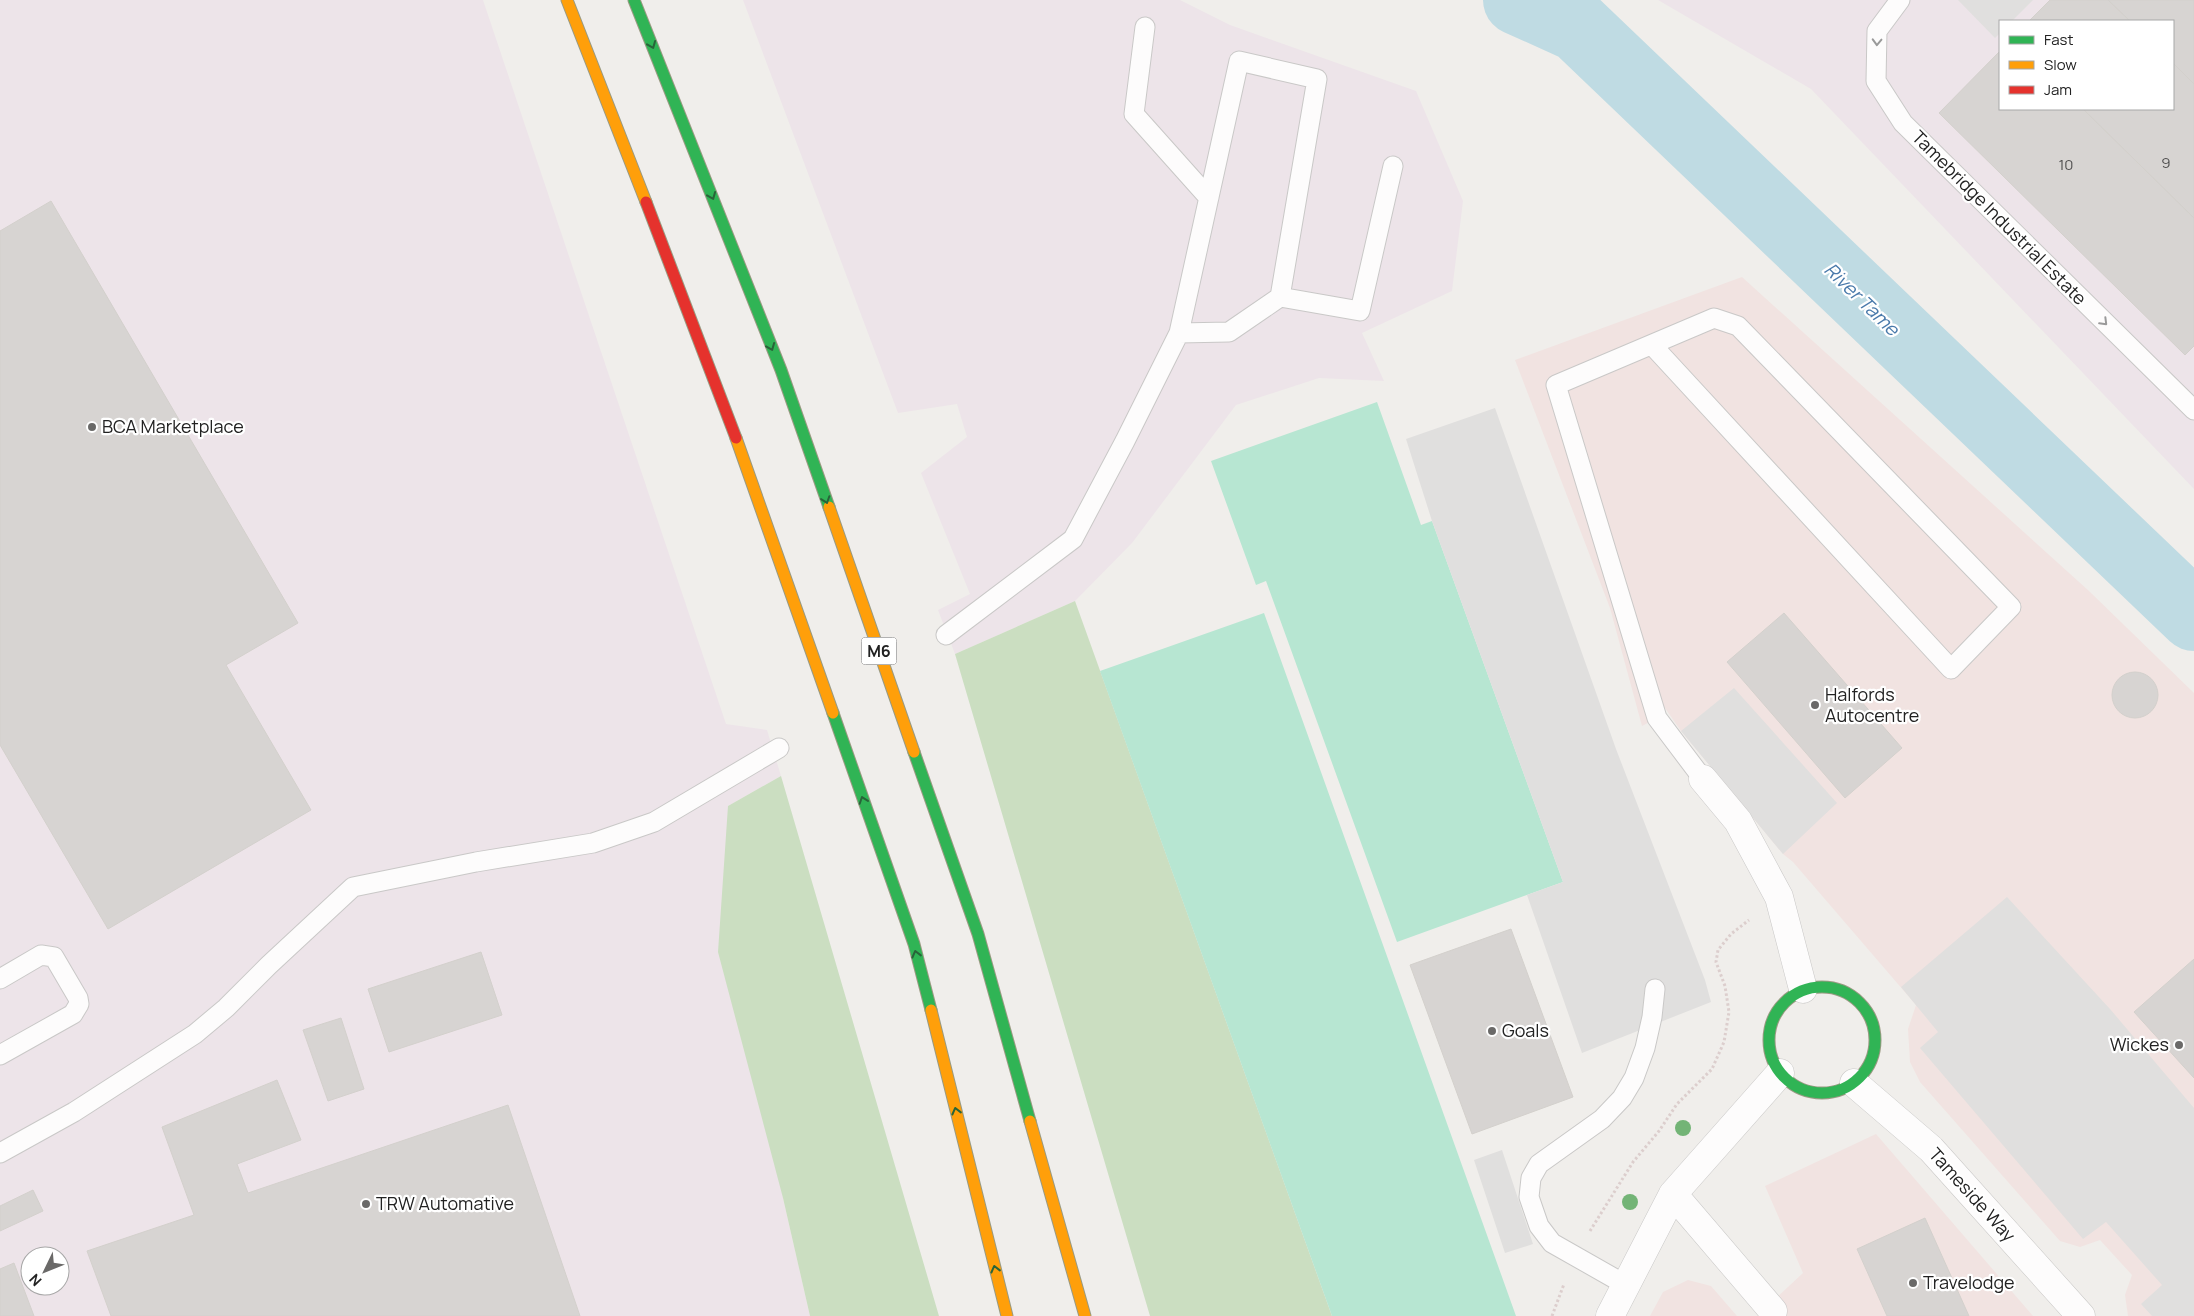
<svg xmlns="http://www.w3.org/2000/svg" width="2194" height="1316" viewBox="0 0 2194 1316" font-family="Manrope,sans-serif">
<rect width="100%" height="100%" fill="#f0eeeb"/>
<path fill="#f1e3e1" d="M 1742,277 L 2089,591 L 2194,693 L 2194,1316 L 2128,1316 L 2125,1295 L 2132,1275 L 2100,1240 L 2080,1247 L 2060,1241 L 1920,1082 L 1910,1062 L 1908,1029 L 1916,1005 L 1793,862 L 1783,854 L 1681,731 L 1665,708 L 1657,718 L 1642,726 L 1610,608 L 1515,360 Z
M 1876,1134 L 2033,1316 L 1757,1316 L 1803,1273 L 1765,1186 Z
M 1688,1280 L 1711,1286 L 1737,1316 L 1650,1316 L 1663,1292 Z"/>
<path fill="#ede4e9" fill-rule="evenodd" d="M 0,0 L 483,0 L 726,724 L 767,730 L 781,776 L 728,806 L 783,1198 L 810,1316 L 0,1316 ZM 30,1256 L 60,1256 L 60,1286 L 30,1286 Z
M 743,0 L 1180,0 L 1230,25 L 1416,91 L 1463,201 L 1452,291 L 1362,333 L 1384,381 L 1319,378 L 1236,405 L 1132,543 L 1075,601 L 955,654 L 938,610 L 970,594 L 921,473 L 967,437 L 957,404 L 898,413 Z
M 1658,0 L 2194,0 L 2194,489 L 1811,89 ZM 2000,21 L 2173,21 L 2173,109 L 2000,109 Z"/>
<path fill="#cbdec1" d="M 1075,601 L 1332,1316 L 1150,1316 L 955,654 Z
M 781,776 L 939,1316 L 810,1316 L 783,1198 L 718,952 L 728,806 Z"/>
<path fill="#b7e6d2" d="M 1377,402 L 1421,525 L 1432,521 L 1563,882 L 1397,942 L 1266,581 L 1256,585 L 1211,461 Z
M 1264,613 L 1516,1316 L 1332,1316 L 1100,671 Z"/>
<path fill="#e0dfde" d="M 1958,0 L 2033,0 L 2012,21 L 2000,21 L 2000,33 L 1995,38 Z
M 1495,408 L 1616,749 L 1705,980 L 1711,1002 L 1582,1053 L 1527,895 L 1563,882 L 1432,521 L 1406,439 Z
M 1734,688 L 1837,803 L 1783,854 L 1681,731 Z
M 2007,897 L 2110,1009 L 2194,1108 L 2194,1316 L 2152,1316 L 2141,1304 L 2162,1285 L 2106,1222 L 2083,1239 L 1920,1048 L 1938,1032 L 1901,987 Z
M 1502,1150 L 1533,1244 L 1505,1253 L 1474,1160 Z"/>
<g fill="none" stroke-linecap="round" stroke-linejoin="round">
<path stroke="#bfdbe3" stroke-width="70" d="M 1518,0 L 1578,27 L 2194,616"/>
</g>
<path fill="#d7d4d2" stroke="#d3d0cc" d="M 2050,0 L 2108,0 L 2130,21 L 2029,21 Z
M 2108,0 L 2194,0 L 2194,84 L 2173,63 L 2173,21 L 2130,21 Z
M 2000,51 L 2000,109 L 2083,109 L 2194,218 L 2194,346 L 2185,355 L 1939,113 Z
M 2173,63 L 2194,84 L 2194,218 L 2083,109 L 2173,109 Z
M 51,201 L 298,623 L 226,665 L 311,810 L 108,929 L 0,745 L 0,231 Z
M 1784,613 L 1902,748 L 1845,798 L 1727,662 Z
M2112 695a23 23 0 1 1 46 0a23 23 0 1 1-46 0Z
M 1511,929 L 1573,1097 L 1472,1134 L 1410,965 Z
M 481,952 L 502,1015 L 389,1052 L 368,989 Z
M 2194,959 L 2194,1078 L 2134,1012 Z
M 341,1018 L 364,1089 L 328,1101 L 303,1030 Z
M 277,1080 L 301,1140 L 237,1164 L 248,1193 L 508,1105 L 580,1316 L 111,1316 L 87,1251 L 194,1215 L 162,1127 Z
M 33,1190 L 43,1211 L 0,1231 L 0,1206 Z
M 1925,1218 L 1969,1316 L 1887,1316 L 1857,1249 Z
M 14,1263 L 34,1316 L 0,1316 L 0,1269 Z"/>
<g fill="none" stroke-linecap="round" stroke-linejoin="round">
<defs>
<path id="lane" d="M 1900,0 L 1877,31 L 1876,81 L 1903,123 L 2194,410
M 1145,27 L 1134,114 L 1209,198
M 1280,297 L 1360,311 L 1393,166
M 1652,345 L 1951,669 L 2011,607 L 1738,326 L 1714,318 L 1556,385 L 1657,718 L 1703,779
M 946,635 L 1073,539 L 1125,441 L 1179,333 L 1239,61 L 1317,79 L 1280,297 L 1229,332 L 1179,333
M 0,979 L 41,955 L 54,957 L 78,998 L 79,1004 L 73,1014 L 0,1055
M 0,1153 L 74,1112 L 195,1034 L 226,1008 L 269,965 L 353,887 L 476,862 L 593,843 L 654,822 L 779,748
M 1626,1285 L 1552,1243 L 1539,1226 L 1529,1197 L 1531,1178 L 1539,1164 L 1602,1119 L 1622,1098 L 1634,1078 L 1645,1048 L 1652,1017 L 1655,989"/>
<path id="street" d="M 1703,779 L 1738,821 L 1779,897 L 1803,989
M 1854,1083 L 1931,1149 L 2081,1316
M 1673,1194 L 1773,1311
M 1610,1316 L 1673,1194 L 1780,1073"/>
<path id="fast" d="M 634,0 L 781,370 L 829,507
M 833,713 L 914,944 L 931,1010
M 914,752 L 978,934 L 1030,1121
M1769 1040a53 53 0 1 1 106 0a53 53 0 1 1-106 0Z"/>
<path id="slow" d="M 567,0 L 646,202
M 736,438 L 833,713
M 829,507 L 914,752
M 931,1010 L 1007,1316
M 1030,1121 L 1085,1316"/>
<path id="jam" d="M 646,202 L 736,438"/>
</defs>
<use href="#lane" stroke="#c9c8c7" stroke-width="21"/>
<use href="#street" stroke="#c9c8c7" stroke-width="29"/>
<use href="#fast" stroke="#999a82" stroke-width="13"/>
<use href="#slow" stroke="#999a82" stroke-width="13"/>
<use href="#jam" stroke="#999a82" stroke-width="13"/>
<path stroke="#dccecd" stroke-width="3" stroke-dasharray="2.5 2.5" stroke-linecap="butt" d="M 1590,1231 L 1633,1162 L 1659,1131 L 1677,1104 L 1712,1069 L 1724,1042 L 1729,1012 L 1725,986 L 1716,962 L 1718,950 L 1731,934 L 1749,920
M 1552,1316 L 1564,1284"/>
<use href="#lane" stroke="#fdfcfc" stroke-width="19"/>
<use href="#street" stroke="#fdfcfc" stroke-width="28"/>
<use href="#fast" stroke="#30b455" stroke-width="11"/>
<use href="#slow" stroke="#ff9f0a" stroke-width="11"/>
<use href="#jam" stroke="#e5322d" stroke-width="11"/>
</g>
<g fill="#73b476">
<circle cx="1683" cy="1128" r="8"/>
<circle cx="1630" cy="1202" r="8"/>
</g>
<defs><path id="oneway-chevron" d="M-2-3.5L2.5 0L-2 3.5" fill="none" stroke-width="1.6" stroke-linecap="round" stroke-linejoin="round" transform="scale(1.25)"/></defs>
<g stroke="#9a9a9a">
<use href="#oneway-chevron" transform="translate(1877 42) rotate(92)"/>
<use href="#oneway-chevron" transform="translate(2104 322) rotate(45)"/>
</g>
<g stroke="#286439">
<use href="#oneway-chevron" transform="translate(652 45) rotate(68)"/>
<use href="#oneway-chevron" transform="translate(712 196) rotate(68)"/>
<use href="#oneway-chevron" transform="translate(771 347) rotate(68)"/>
<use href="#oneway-chevron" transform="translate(826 500) rotate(71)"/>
<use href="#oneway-chevron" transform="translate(863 800) rotate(-109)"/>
<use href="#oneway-chevron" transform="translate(916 954) rotate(-104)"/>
<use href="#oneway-chevron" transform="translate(956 1111) rotate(-104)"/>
<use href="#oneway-chevron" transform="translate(995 1269) rotate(-104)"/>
</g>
<g fill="#6a6968" stroke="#fff" stroke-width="2">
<circle cx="92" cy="427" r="5"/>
<circle cx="1815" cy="705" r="5"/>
<circle cx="1492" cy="1031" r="5"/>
<circle cx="2179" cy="1045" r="5"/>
<circle cx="366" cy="1204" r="5"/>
<circle cx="1913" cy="1283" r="5"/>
</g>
<g text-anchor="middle" stroke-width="4.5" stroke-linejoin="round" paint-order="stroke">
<g font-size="15" fill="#4f4e4e">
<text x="2166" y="168">9</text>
<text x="2066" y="170">10</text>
</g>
<rect fill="#fff" stroke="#646464" stroke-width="1" x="861.5" y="637.5" width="35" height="27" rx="4"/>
<g font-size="16" font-weight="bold" fill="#222">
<text x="879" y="657">M6</text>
</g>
<g font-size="18" fill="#222" stroke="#fff">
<text transform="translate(1999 218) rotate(45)" y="6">Tamebridge Industrial Estate</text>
<text transform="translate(1972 1195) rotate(48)" y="6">Tameside Way</text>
</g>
<g font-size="18" fill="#222" stroke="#fff" text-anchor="start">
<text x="102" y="433">BCA Marketplace</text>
<text x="1825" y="701">Halfords<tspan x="1825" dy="21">Autocentre</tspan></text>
<text x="1502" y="1037">Goals</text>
<text x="2169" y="1051" text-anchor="end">Wickes</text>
<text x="376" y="1210">TRW Automative</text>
<text x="1923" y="1289">Travelodge</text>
</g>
<g font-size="19" font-style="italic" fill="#4a7aab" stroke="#fff">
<text transform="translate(1862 299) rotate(44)" y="7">River Tame</text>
</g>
</g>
<rect x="1999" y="20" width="175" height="90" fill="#ffffff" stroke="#a7a7a7"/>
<rect x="2009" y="36" width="25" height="8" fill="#30b455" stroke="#a7a7a7"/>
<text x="2044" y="45" font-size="15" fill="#222222">Fast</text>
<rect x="2009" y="61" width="25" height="8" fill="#ff9f0a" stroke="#a7a7a7"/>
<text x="2044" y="70" font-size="15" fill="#222222">Slow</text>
<rect x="2009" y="86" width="25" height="8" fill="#e5322d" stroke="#a7a7a7"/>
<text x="2044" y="95" font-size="15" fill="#222222">Jam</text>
<g transform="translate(45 1271) rotate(227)"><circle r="24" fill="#ffffff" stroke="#a7a7a7"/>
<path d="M0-4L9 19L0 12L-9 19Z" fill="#6a6968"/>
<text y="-8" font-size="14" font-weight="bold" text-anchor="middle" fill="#222222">N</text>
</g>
</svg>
